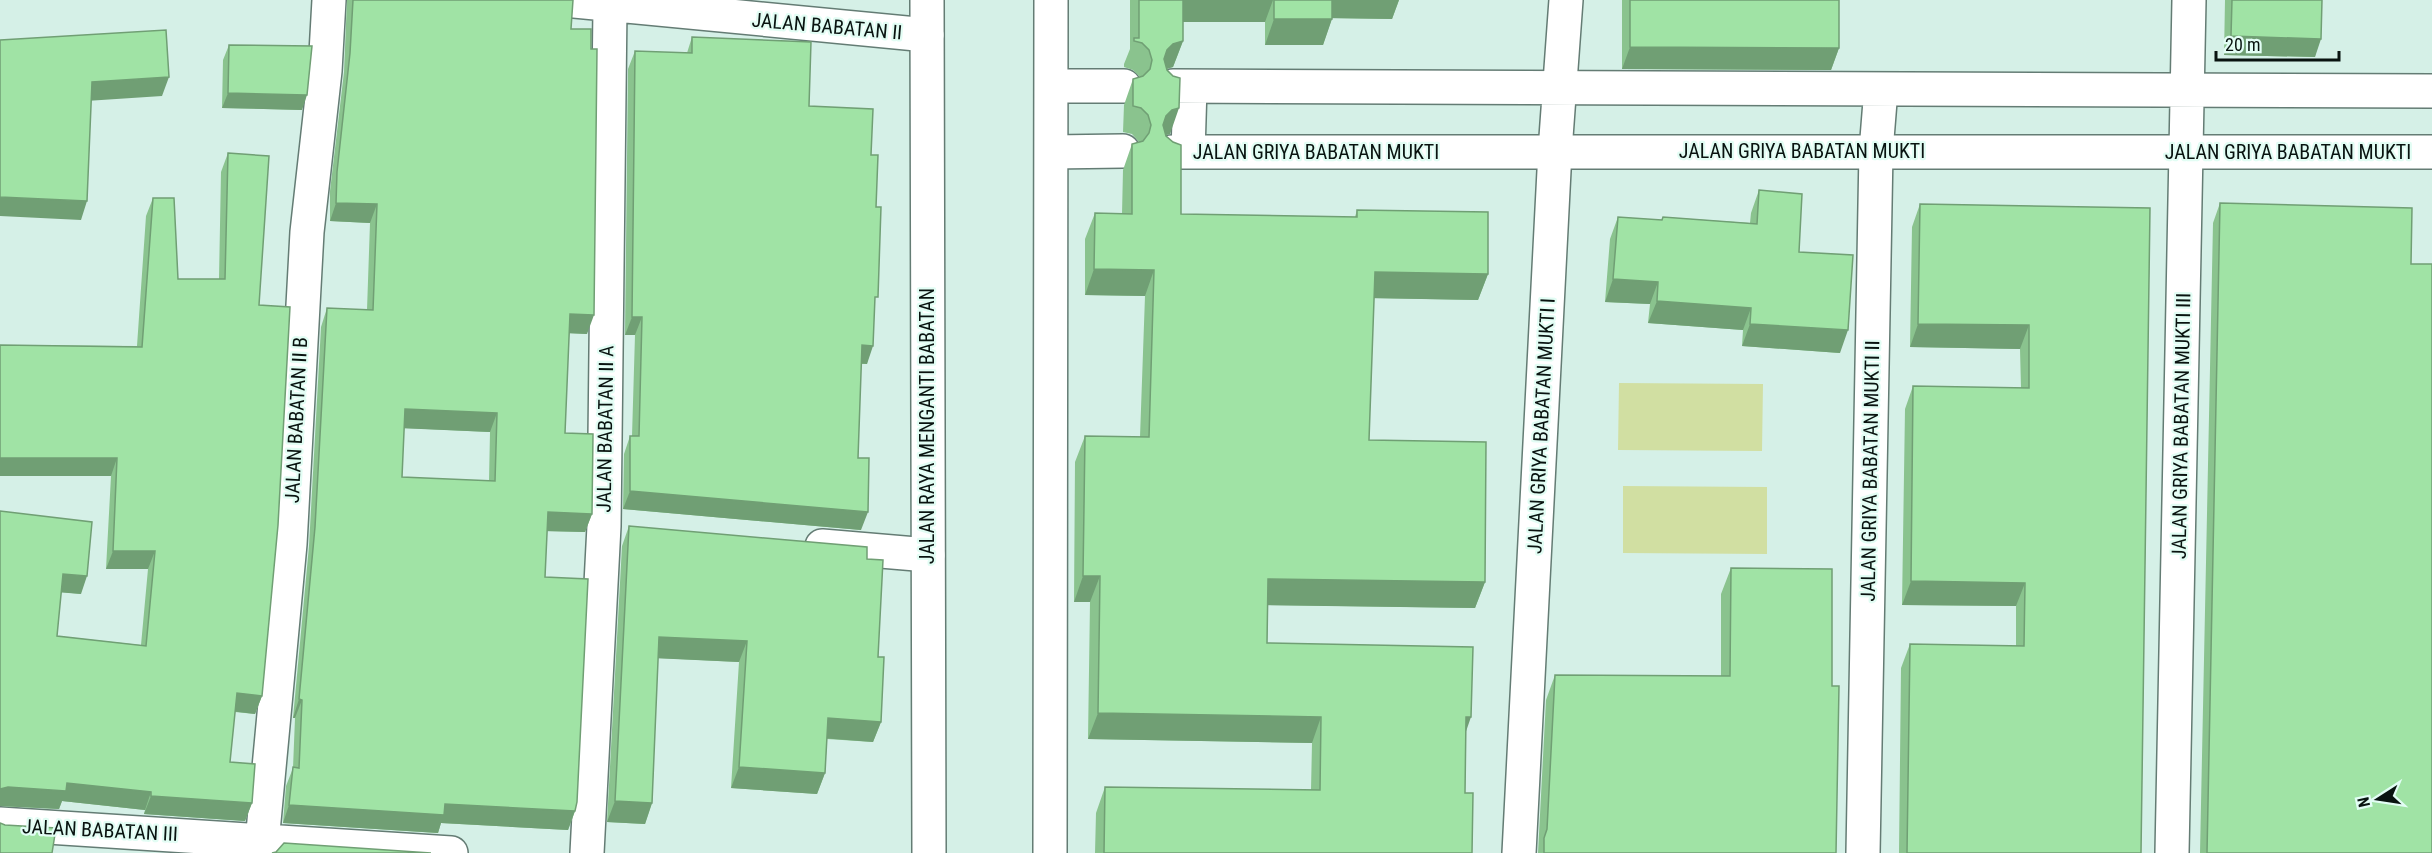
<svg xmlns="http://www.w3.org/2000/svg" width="2432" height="853" viewBox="0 0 2432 853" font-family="'Roboto Condensed',sans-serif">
<rect width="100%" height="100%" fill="#d5f0e7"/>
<path fill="#d1dfa2" d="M 1619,383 L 1763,384 L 1762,451 L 1618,450 Z
M 1623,486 L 1767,487 L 1767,554 L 1623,553 Z"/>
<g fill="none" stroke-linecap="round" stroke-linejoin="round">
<defs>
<path id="minor" d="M 564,0 L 927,35
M 1052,86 L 1124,86
M 1173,86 L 2432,91
M 1052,152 L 1123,151
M 1172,152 L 2432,152
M 1188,152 L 1190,87
M 822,546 L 928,555
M 0,824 L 451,853
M 261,853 L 290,544 L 307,232 L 325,71 L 329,0
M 587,853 L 604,526 L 610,6
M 1519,853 L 1555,151 L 1566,0
M 1863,853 L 1876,151 L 1881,89
M 2172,853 L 2189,0"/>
<path id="secondary" d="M 927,0 L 929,853
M 1050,853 L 1051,0"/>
</defs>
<use href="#minor" stroke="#647c74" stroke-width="36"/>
<use href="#secondary" stroke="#647c74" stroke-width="36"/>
<use href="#minor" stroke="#fff" stroke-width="33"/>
<use href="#secondary" stroke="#fff" stroke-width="33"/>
</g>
<path fill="#8ac38e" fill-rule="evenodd" d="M 347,0 L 571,0 L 571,29 L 587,334 L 569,333 L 565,433 L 592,514 L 585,532 L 547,531 L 545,577 L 575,811 L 568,830 L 441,823 L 438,833 L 283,823 L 286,786 L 293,768 L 295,718 L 293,718 L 309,546 L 321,327 L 327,308 L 367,310 L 370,223 L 330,221 L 330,191 L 344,72 ZM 404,428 L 490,432 L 489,481 L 402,477 Z
M 1130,0 L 1399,0 L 1392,19 L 1332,18 L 1323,45 L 1265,45 L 1265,22 L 1183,22 L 1183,41 L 1173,67 L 1166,69 L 1170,134 L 1165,135 L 1181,214 L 1355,217 L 1357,210 L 1488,274 L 1478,300 L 1374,298 L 1369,440 L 1485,582 L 1475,608 L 1268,605 L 1267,643 L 1466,732 L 1465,793 L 1472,853 L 1095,853 L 1096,813 L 1105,787 L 1311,790 L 1312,743 L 1088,739 L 1090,602 L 1074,602 L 1075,462 L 1085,436 L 1140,437 L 1145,296 L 1085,295 L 1085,239 L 1095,213 L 1122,214 L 1123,170 L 1132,144 L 1139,142 L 1132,134 L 1123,132 L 1124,105 L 1133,79 L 1140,77 L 1133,70 L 1124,67 L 1124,64 L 1130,49 Z
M 1622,0 L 1839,0 L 1839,48 L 1831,70 L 1622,69 Z
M 2225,0 L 2322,0 L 2315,57 L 2224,55 Z
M 692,37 L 809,106 L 871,155 L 875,306 L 867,364 L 861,364 L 858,458 L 861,530 L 623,509 L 624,454 L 630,436 L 632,436 L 635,335 L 625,335 L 628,69 L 635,51 L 687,53 Z
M 229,45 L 302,110 L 222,108 L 223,60 Z
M 228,153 L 259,305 L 262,696 L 255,714 L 235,712 L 230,762 L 252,803 L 245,821 L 144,814 L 145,810 L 62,801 L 59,809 L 0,806 L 0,511 L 81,594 L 61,592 L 57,636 L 141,645 L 148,569 L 106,569 L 111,476 L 0,476 L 0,345 L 137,346 L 146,216 L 153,198 L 178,279 L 219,279 L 221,172 Z
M 1759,190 L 1799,252 L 1840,353 L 1742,346 L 1743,330 L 1648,323 L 1650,304 L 1605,302 L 1610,239 L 1618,217 L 1662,220 L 1663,217 L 1750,223 L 1751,213 Z
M 2220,203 L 2411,264 L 2432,853 L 2200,853 L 2213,223 Z
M 1920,204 L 2150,208 L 2141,853 L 1899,853 L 1901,668 L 1910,644 L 2016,646 L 2016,606 L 1902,605 L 1905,409 L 1913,386 L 2021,388 L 2020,349 L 1910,347 L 1912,227 Z
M 629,526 L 867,559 L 881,722 L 873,742 L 827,739 L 825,773 L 817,794 L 731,788 L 739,662 L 658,658 L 652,803 L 645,824 L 607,822 L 622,546 Z
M 1731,568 L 1832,686 L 1836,853 L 1538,853 L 1546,700 L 1555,675 L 1721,676 L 1721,594 Z"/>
<path fill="#709f74" d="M 1182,0 L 1273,0 L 1265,22 L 1174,22 Z
M 1330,0 L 1399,0 L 1392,19 L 1323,18 Z
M 1274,19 L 1332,19 L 1323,45 L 1265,45 Z
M 2231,36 L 2321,39 L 2315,57 L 2224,55 Z
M 1183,41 L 1173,67 L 1163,70 L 1157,76 L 1167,50 L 1173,44 Z
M 1630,47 L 1839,48 L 1831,70 L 1622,69 Z
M 169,77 L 162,96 L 86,101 L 92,82 Z
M 228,93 L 307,95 L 302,110 L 222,108 Z
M 1179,108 L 1170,134 L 1162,136 L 1156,142 L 1166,116 L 1172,110 Z
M 0,197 L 87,201 L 81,220 L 0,216 Z
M 336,203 L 377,204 L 370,223 L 330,221 Z
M 1094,269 L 1154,270 L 1145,296 L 1085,295 Z
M 1375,272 L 1488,274 L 1478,300 L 1365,298 Z
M 1613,279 L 1658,282 L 1650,304 L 1605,302 Z
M 1657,301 L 1751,308 L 1743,330 L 1648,323 Z
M 570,314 L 594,315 L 587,334 L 563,333 Z
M 632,317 L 642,317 L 635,335 L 625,335 Z
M 1750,324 L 1848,330 L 1840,353 L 1742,346 Z
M 1918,324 L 2029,325 L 2020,349 L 1910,347 Z
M 862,345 L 873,346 L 867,364 L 855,363 Z
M 405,409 L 497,413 L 490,432 L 398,428 Z
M 0,458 L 117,458 L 111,476 L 0,476 Z
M 630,491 L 868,512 L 861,530 L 623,509 Z
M 548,512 L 592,514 L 585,532 L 542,531 Z
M 113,551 L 155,551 L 148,569 L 106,569 Z
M 63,574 L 87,576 L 81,594 L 56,592 Z
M 1083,576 L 1100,576 L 1090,602 L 1074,602 Z
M 1268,579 L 1485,582 L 1475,608 L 1258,605 Z
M 1911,581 L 2025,583 L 2016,606 L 1902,605 Z
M 659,637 L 747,641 L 739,662 L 652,658 Z
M 237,693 L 262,696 L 255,714 L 230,711 Z
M 299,699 L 302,700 L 295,718 L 293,718 Z
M 1098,713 L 1321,717 L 1312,743 L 1088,739 Z
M 1466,717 L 1471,717 L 1462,743 Z
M 828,718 L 881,722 L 873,742 L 821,738 Z
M 739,767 L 825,773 L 817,794 L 731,788 Z
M 67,783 L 151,792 L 145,810 L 62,801 L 59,809 L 0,806 L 0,789 L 8,787 Z
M 151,796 L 252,803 L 245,821 L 144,814 Z
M 615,801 L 652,803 L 645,824 L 607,822 Z
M 445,804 L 575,811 L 568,830 L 441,823 L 438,833 L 283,823 L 289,805 Z"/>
<path fill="#a0e3a5" stroke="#709f74" stroke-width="1.5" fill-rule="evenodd" d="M 353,0 L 573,0 L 571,29 L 591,29 L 591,49 L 597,49 L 594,315 L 570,314 L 565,433 L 593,434 L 592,514 L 548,512 L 545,577 L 588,579 L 577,802 L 575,811 L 445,804 L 444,815 L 289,805 L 293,767 L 299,768 L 302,700 L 299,699 L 315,527 L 327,308 L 373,310 L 377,204 L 336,203 L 337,172 L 350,53 ZM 405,409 L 497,413 L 495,481 L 402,477 Z
M 1139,0 L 1183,0 L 1183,41 L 1173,44 L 1167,50 L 1164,59 L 1167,70 L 1173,76 L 1180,78 L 1179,108 L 1172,110 L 1166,116 L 1163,125 L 1166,136 L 1173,142 L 1181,145 L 1181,214 L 1357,217 L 1357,210 L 1488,212 L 1488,274 L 1375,272 L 1369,440 L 1486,442 L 1485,582 L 1268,579 L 1267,643 L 1473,647 L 1471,717 L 1466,717 L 1465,793 L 1473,793 L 1472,853 L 1104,853 L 1105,787 L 1320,790 L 1321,717 L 1098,713 L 1100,576 L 1083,576 L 1085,436 L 1149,437 L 1154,270 L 1094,269 L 1095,213 L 1132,214 L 1132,144 L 1143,141 L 1149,133 L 1151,125 L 1148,115 L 1141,108 L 1133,106 L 1133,79 L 1143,76 L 1150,69 L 1152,60 L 1149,50 L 1142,43 L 1134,41 L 1134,38 L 1139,38 Z
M 1274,0 L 1332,0 L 1332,19 L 1274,19 Z
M 1630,0 L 1839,0 L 1839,48 L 1630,47 Z
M 2232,0 L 2322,0 L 2321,39 L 2231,36 Z
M 166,30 L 169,77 L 92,82 L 87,201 L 0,197 L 0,40 Z
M 692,37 L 811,42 L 809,106 L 873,109 L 871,155 L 878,155 L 876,207 L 881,207 L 878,297 L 875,297 L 873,346 L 862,345 L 858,458 L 869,458 L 868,512 L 630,491 L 630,436 L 639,436 L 642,317 L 632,317 L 635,51 L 692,53 Z
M 229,45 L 312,46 L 307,95 L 228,93 Z
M 228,153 L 269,156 L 259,305 L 290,307 L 278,525 L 262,696 L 237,693 L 230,762 L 255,764 L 252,803 L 151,796 L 151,792 L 67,783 L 66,791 L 8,787 L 0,789 L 0,511 L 92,522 L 87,576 L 63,574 L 57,636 L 146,646 L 155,551 L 113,551 L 117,458 L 0,458 L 0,345 L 142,347 L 153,198 L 174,198 L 178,279 L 225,279 Z
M 1759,190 L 1802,194 L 1799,252 L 1853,255 L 1848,330 L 1750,324 L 1751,308 L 1657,301 L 1658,282 L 1613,279 L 1618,217 L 1662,220 L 1663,217 L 1757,224 Z
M 2220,203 L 2412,208 L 2411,264 L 2432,264 L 2432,853 L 2207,853 Z
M 1920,204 L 2150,208 L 2141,853 L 1907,853 L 1910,644 L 2024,646 L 2025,583 L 1911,581 L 1913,386 L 2029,388 L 2029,325 L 1918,324 Z
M 629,526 L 867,547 L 867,559 L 883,560 L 878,657 L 884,657 L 881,722 L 828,718 L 825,773 L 739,767 L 747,641 L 659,637 L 652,803 L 615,801 Z
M 1731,568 L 1832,569 L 1832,686 L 1839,686 L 1836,853 L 1544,853 L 1544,838 L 1547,829 L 1555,675 L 1730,676 Z
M 0,823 L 5,825 L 56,828 L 52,853 L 0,853 Z
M 284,843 L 431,853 L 272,853 L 276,852 Z"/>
<g text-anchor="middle" stroke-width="4.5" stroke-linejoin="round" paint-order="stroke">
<g font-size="20" fill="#091310" stroke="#e2fdf4">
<text transform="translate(827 26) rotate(5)" y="7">JALAN BABATAN II</text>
<text x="1802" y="158">JALAN GRIYA BABATAN MUKTI</text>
<text x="1316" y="159">JALAN GRIYA BABATAN MUKTI</text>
<text x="2288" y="159">JALAN GRIYA BABATAN MUKTI</text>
<text transform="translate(296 420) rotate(-87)" y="7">JALAN BABATAN II B</text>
<text transform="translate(927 426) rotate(-90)" y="7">JALAN RAYA MENGANTI BABATAN</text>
<text transform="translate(1541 426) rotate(-87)" y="7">JALAN GRIYA BABATAN MUKTI I</text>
<text transform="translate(2181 426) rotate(-89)" y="7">JALAN GRIYA BABATAN MUKTI III</text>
<text transform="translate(605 429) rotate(-89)" y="7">JALAN BABATAN II A</text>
<text transform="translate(1870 471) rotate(-89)" y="7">JALAN GRIYA BABATAN MUKTI II</text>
<text transform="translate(100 830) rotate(3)" y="7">JALAN BABATAN III</text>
</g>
</g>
<g transform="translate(2378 799) rotate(258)" stroke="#e2fdf4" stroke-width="4.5" paint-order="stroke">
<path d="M0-4.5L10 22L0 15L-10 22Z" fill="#091310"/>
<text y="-9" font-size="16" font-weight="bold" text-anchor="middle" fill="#091310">N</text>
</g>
<path d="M2216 51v9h123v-9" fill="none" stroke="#091310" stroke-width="3"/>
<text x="2225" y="51" font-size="18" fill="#091310" stroke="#e2fdf4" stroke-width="4.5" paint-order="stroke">20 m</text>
</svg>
